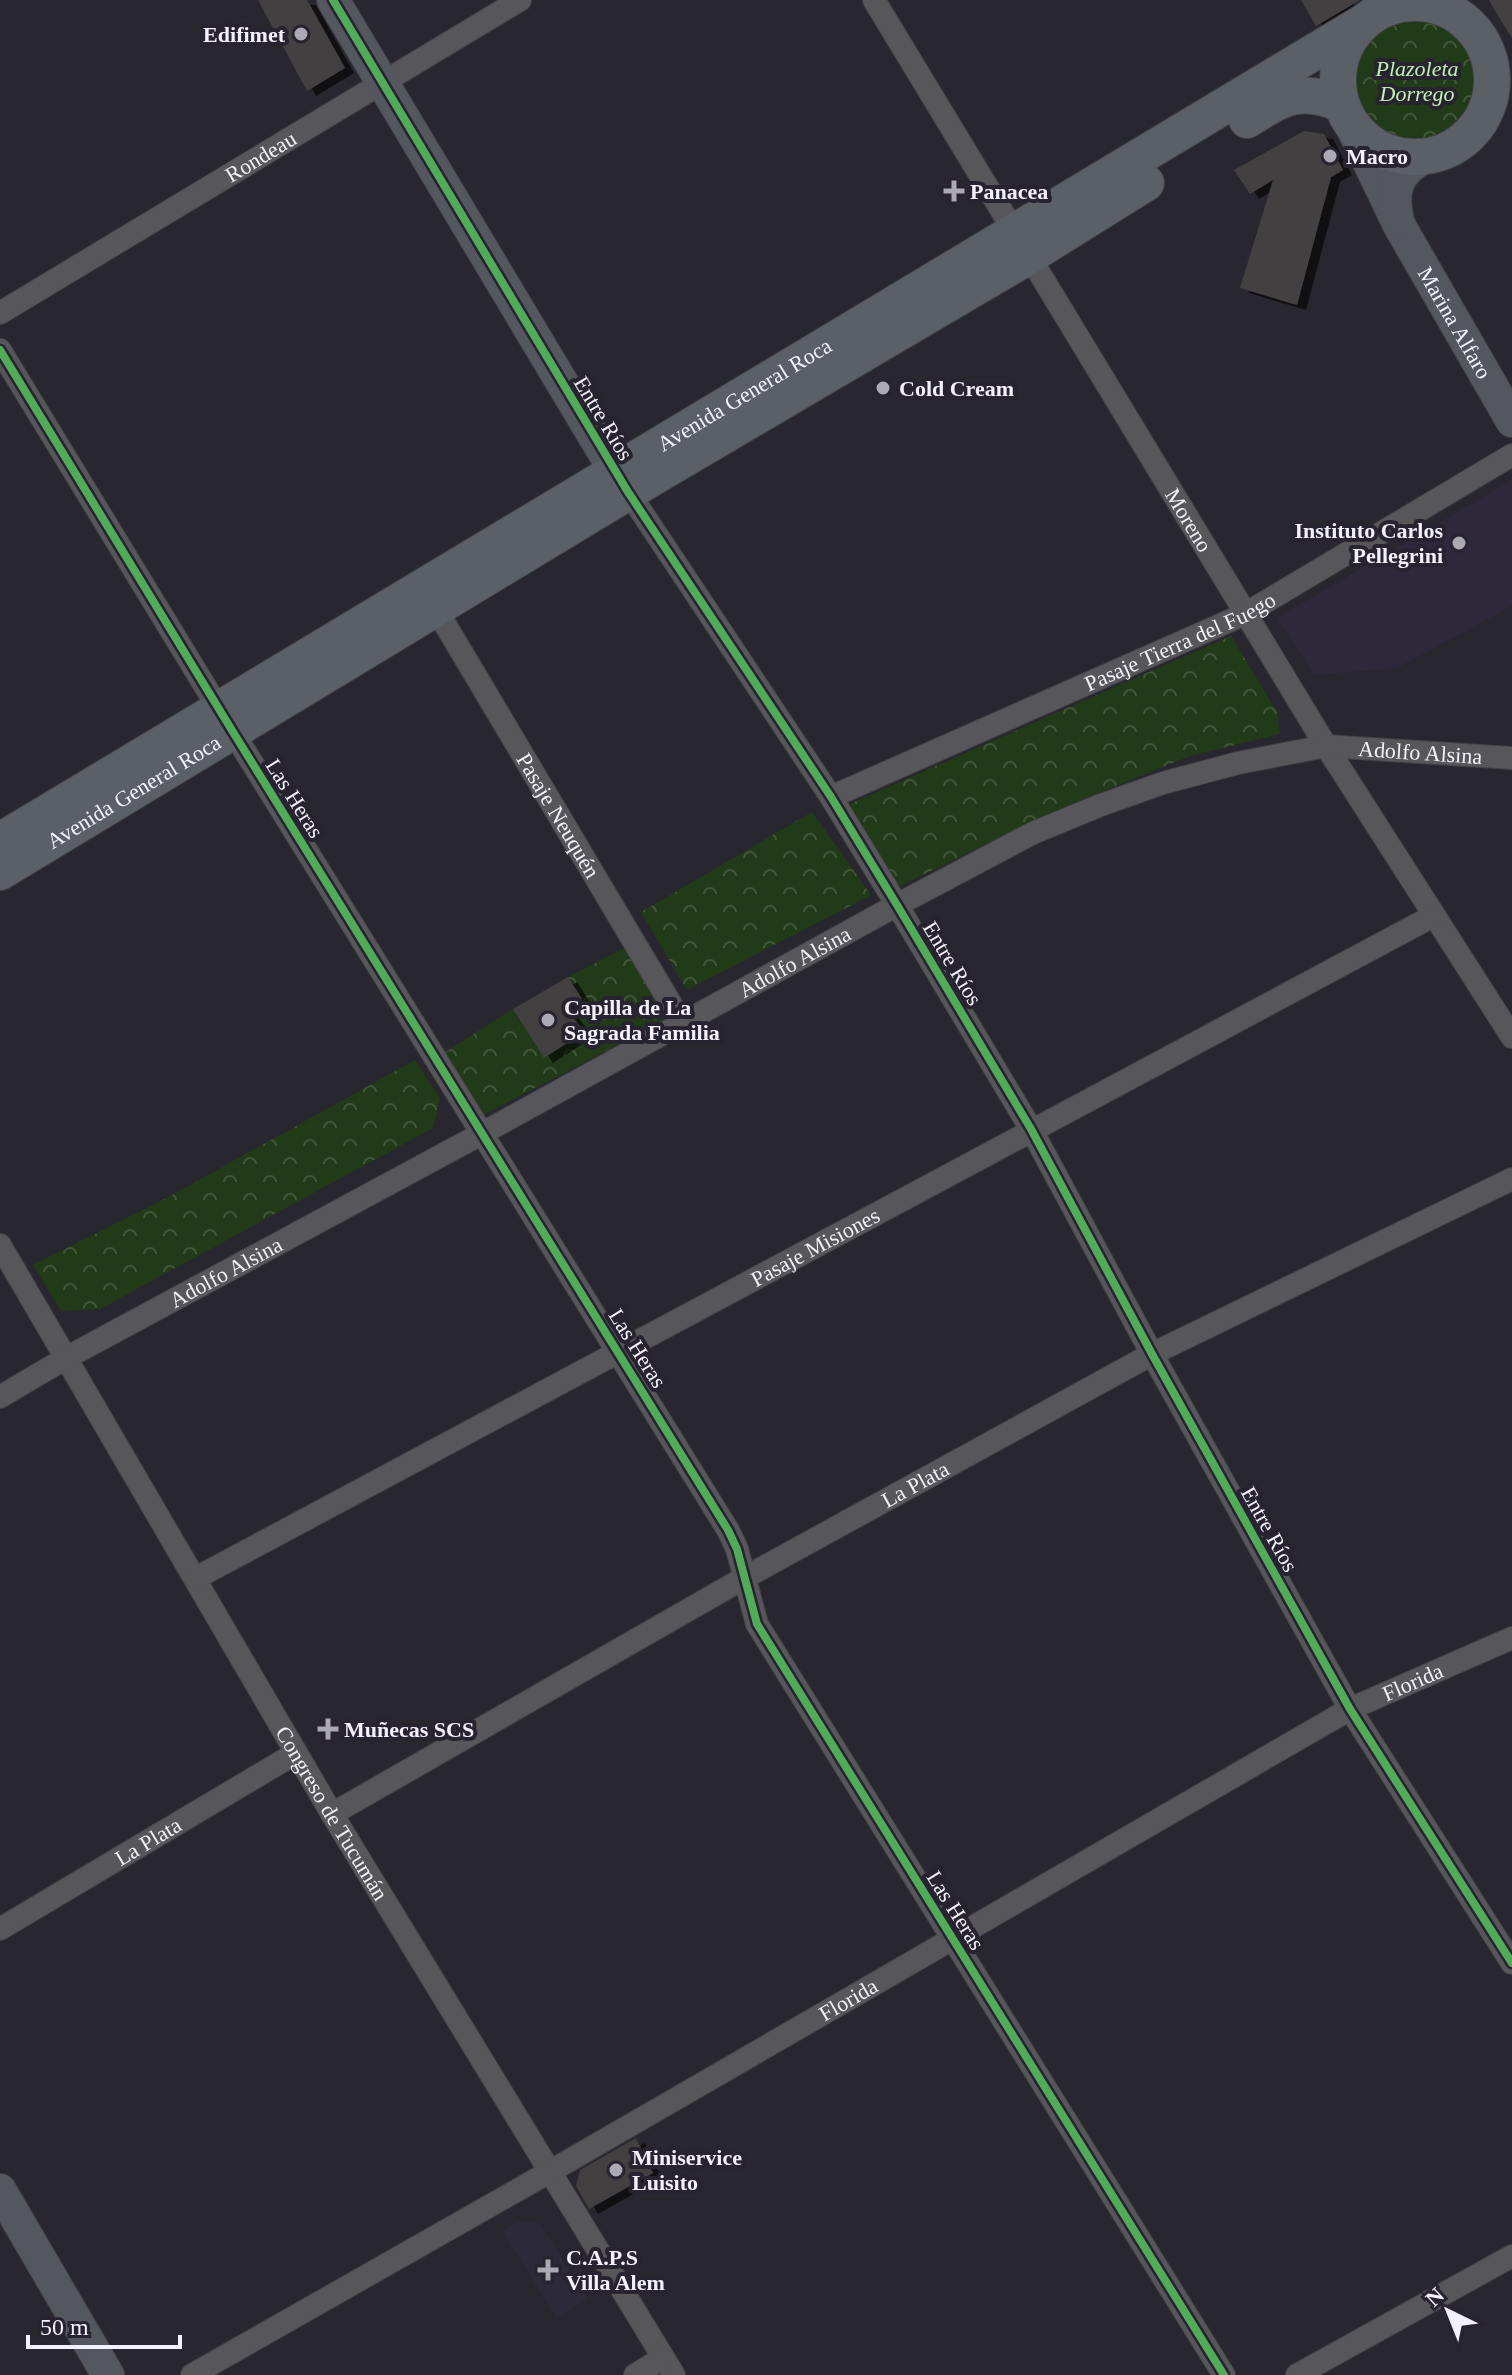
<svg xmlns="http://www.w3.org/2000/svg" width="1512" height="2375" viewBox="0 0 1512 2375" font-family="'Times New Roman',serif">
<defs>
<pattern id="park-crowns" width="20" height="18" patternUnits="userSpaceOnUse" patternTransform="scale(2)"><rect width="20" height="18" fill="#213a18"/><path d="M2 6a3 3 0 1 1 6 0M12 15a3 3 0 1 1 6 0" fill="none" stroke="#42573a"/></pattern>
<filter id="shadow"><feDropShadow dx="9" dy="5" stdDeviation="0" flood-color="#0009"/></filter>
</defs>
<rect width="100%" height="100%" fill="#28262e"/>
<path fill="#2e293a" d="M 1512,480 L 1512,606 L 1397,668 L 1314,675 L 1277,618 Z"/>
<path fill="#2c2a39" d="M 523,2220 L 539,2223 L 588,2298 L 557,2318 L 502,2231 Z"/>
<path fill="url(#park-crowns)" d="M1354 80a63 63 0 1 1 126 0a63 63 0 1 1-126 0Z
M 1231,636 L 1277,712 L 1280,734 L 1190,756 L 1052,812 L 898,887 L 847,805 Z
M 812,812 L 871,895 L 687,990 L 641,912 Z
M 628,946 L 671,1017 L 483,1115 L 444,1053 L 513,1009 L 544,1058 L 583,1032 L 566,1008 L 582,999 L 568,977 Z
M 415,1060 L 440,1099 L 433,1128 L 100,1309 L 61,1311 L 33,1265 L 163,1200 Z"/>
<path fill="#434041" filter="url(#shadow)" d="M 258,0 L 307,0 L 345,68 L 307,91 Z
M 1301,0 L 1360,0 L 1316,26 Z
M 1489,0 L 1512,0 L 1512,38 L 1498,16 Z
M 1304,131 L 1324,134 L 1343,170 L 1331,177 L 1297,305 L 1240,288 L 1273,180 L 1250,194 L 1234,170 Z
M 568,977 L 582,999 L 566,1008 L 584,1032 L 544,1058 L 513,1009 Z
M 636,2138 L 653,2173 L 589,2209 L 576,2186 L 580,2170 Z"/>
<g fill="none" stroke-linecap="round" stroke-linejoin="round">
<defs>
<g id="street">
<path id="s1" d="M 874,0 L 1326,746 L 1512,1037"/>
<path id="s2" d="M 0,313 L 520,0"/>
<path d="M 0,350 L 233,732 L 728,1530 L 737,1549 L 757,1624 L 1224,2375"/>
<path d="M 623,484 L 831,797 L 897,905 L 1031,1129 L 1152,1354 L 1350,1709 L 1512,1963"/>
<path id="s3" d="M 436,609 L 681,1021"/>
<path id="s4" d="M 831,797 L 1245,614 L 1512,455"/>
<path id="s5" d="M 0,1245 L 332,1814 L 674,2375"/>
<path id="s6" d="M 0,1397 L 66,1358 L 481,1134 L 897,905 L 1033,833 L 1101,805 L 1163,783 L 1238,763 L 1326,746 L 1512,758"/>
<path id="s7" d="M 196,1578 L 1433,916"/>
<path id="s8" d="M 332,1814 L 744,1578 L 1152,1354 L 1512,1179"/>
<path id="s9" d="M 0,1929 L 296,1753"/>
<path id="s10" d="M 192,2375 L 551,2171 L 1350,1709 L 1512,1638"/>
<path d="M 635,2375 L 663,2358"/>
<path d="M 1297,2375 L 1512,2256"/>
</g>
<g id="secondary">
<path d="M 333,0 L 615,471"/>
<path id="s11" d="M 1349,121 L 1399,225 L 1512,421"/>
<path d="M 1398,222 C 1391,191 1396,172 1425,157"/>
<path d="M 0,2190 L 108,2375"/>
</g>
<g id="primary">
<circle cx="1415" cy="80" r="77"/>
<path d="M 1247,120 C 1282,98 1300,86 1341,104"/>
<path id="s12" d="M 0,841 L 1364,22"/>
<path id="s13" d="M 0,872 L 628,492 L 1029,256 L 1146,183"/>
</g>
</defs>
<use href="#street" stroke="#434147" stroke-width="24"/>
<use href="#secondary" stroke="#434147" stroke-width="34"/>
<use href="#primary" stroke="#434147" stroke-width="38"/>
<use href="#street" stroke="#57565b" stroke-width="22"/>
<use href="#secondary" stroke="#55575e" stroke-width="32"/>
<use href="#primary" stroke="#5a6066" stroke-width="36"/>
<defs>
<path id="cycleway" d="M 333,0 L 628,492 L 831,797 L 897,905 L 1031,1129 L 1152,1354 L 1350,1709 L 1512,1963
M 0,350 L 233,732 L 728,1530 L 737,1549 L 757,1624 L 1224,2375"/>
</defs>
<use href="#cycleway" stroke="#272331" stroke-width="13"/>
<use href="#cycleway" stroke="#51ab58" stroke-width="8"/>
</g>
<g fill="#aba9b2" stroke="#272331" stroke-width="3">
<circle cx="301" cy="34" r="8"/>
<circle cx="1330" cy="156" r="8"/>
<path d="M950 179h8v8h8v8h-8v8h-8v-8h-8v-8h8z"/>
<circle cx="883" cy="388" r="8"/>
<circle cx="1459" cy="543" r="8"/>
<circle cx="548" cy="1020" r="8"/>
<path d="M324 1717h8v8h8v8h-8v8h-8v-8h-8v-8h8z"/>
<circle cx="616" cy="2170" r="8"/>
<path d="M544 2258h8v8h8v8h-8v8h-8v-8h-8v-8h8z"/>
</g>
<g text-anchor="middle" stroke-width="8" stroke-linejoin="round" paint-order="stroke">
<g font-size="22" font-weight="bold" fill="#f2f0f9" stroke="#272331" text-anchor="start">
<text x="285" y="42" text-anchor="end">Edifimet</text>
<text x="1346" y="164">Macro</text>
<text x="970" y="199">Panacea</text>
<text x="899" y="396">Cold Cream</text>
<text x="1443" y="538" text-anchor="end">Instituto Carlos<tspan x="1443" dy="25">Pellegrini</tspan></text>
<text x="564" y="1015">Capilla de La<tspan x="564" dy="25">Sagrada Familia</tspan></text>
<text x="344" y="1737">Muñecas SCS</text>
<text x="632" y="2165">Miniservice<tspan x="632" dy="25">Luisito</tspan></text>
<text x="566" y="2265">C.A.P.S<tspan x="566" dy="25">Villa Alem</tspan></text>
</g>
<g font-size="22" font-style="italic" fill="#bff2ae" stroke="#272331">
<text x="1417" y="76">Plazoleta<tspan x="1417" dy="25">Dorrego</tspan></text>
</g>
<g font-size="22" fill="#f2f0f9" stroke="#272331">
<text dy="8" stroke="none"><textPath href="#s2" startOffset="304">Rondeau</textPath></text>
<text dy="8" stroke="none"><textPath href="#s11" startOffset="228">Marina Alfaro</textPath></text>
<text dy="8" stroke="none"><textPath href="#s12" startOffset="868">Avenida General Roca</textPath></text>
<text transform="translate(604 418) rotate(59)" y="8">Entre Ríos</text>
<text dy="8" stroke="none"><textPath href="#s1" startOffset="608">Moreno</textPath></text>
<text dy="8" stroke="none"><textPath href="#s4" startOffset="382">Pasaje Tierra del Fuego</textPath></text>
<text dy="8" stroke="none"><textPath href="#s6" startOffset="1578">Adolfo Alsina</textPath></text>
<text dy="8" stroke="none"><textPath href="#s13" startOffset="156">Avenida General Roca</textPath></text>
<text transform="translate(295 798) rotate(58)" y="8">Las Heras</text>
<text dy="8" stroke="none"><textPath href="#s3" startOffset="240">Pasaje Neuquén</textPath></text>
<text dy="8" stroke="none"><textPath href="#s6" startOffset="906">Adolfo Alsina</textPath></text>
<text transform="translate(953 963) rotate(59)" y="8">Entre Ríos</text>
<text dy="8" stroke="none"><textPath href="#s7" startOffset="702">Pasaje Misiones</textPath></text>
<text dy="8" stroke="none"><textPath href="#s6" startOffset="258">Adolfo Alsina</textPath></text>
<text transform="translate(638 1348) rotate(58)" y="8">Las Heras</text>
<text dy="8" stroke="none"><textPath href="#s8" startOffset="670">La Plata</textPath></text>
<text transform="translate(1270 1529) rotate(61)" y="8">Entre Ríos</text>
<text dy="8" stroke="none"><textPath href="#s10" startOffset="1404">Florida</textPath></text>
<text dy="8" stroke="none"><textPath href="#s5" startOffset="658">Congreso de Tucumán</textPath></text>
<text dy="8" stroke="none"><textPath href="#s9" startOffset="172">La Plata</textPath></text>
<text transform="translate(956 1910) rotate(58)" y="8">Las Heras</text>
<text dy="8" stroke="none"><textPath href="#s10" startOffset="756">Florida</textPath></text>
</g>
</g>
<g transform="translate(1448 2311) rotate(317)" stroke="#272331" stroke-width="6" paint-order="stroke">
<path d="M0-6L14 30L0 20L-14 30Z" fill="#f2f0f9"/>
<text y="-12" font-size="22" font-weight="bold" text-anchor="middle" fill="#f2f0f9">N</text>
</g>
<path d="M28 2335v12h152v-12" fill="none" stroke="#f2f0f9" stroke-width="4"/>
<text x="40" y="2335" font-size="24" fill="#f2f0f9" stroke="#272331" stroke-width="6" paint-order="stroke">50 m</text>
</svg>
